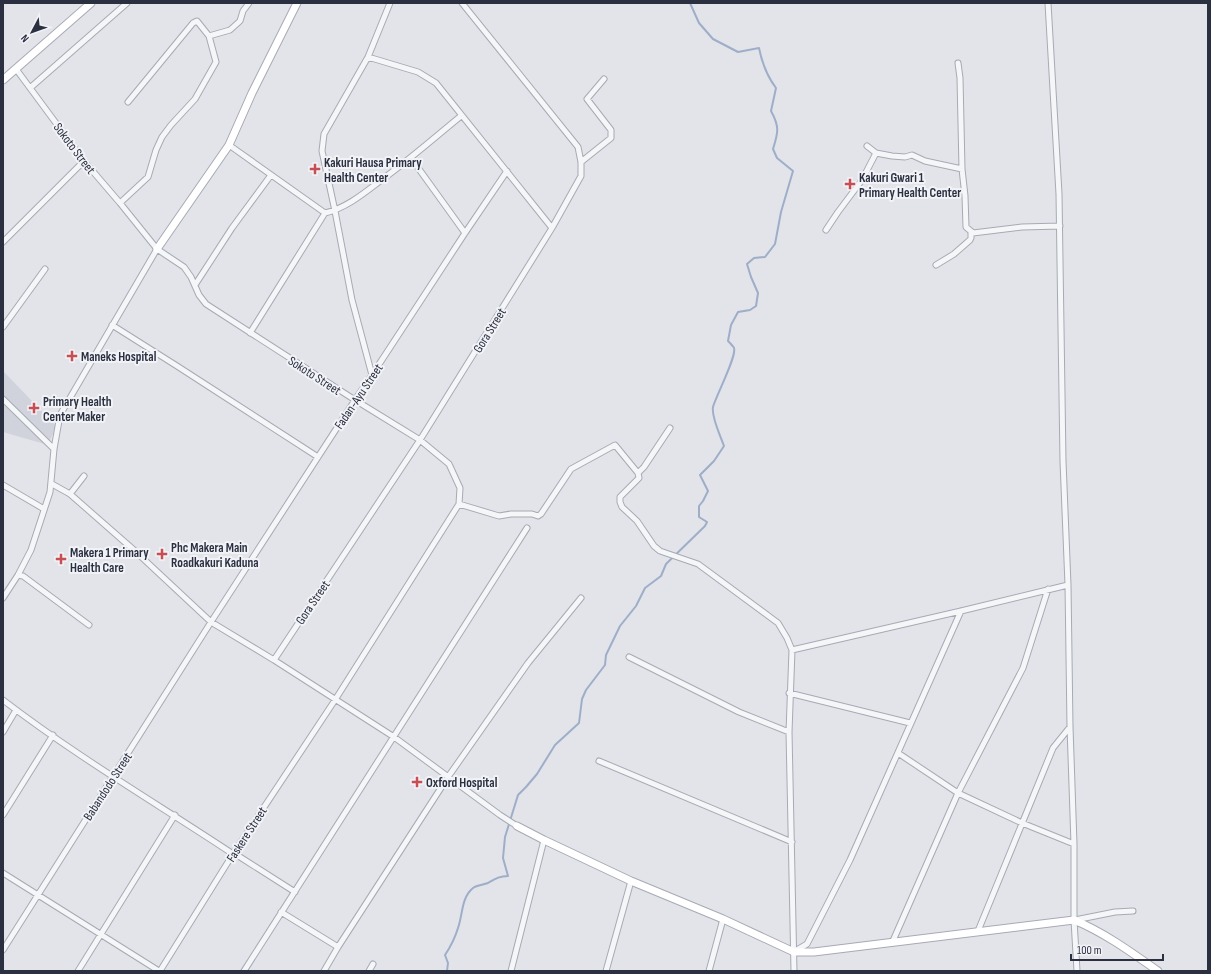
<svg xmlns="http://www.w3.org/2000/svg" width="1211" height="974" viewBox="0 0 1211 974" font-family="'Sofia Sans Condensed',sans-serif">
<rect width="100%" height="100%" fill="#e2e4ea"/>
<path fill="#d0d3dc" d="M 3,371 L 56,426 L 48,445 L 3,432 Z"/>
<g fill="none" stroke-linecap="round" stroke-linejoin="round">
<path stroke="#9faec8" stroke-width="2" d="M 447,971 L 448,963 L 445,955 C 451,946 455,938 458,928 C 463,914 461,898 473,888 C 477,885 483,885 488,883 C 495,879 499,876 508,876 L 503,858 L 505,837 L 518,795 L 526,787 L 537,774 L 555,745 L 579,723 L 582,699 L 586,690 L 605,665 L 606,655 L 620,626 L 636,606 L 645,588 L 661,576 L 666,564 L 705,526 L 707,522 L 699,517 L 699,506 L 703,501 L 708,491 L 700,475 L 714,461 L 724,446 C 721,437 711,417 713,407 C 716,396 737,356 734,348 C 733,346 730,343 728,341 L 731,325 L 738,312 L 750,310 L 756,306 L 758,293 L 751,277 L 747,264 L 754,258 L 765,257 L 775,244 L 781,212 L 793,171 L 777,158 L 773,149 C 778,133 780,127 771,111 L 776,88 C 767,76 762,63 759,48 L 738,52 L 713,39 L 699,23 L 690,3"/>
<defs>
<path id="street" d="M 1048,3 L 1059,194 L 1063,461 L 1068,585 L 1070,727 L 1074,844 L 1074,920 L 1077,971
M 209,36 L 230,30 L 240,21 L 243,11 L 249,3
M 368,57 L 418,72 L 436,83 L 552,228
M 958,63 L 960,78 L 962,169 L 965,196 L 966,227 L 973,233 L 1022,227 L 1060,226
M 16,69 L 84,161 L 120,203 L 157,249 L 184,267 L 191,277 L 199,295 L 206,304 L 355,400 L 420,440 L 449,464 L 460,488 L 459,504 L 335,700 L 233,854 L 160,971
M 30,88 L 127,3
M 229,145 L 325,213
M 867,146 L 876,153 L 892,156 L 905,157 L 912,155 L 925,161 L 962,169
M 411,158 L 465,233
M 581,162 L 611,138 L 611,130 L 587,99 L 604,79
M 120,203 L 148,177 L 156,150 L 162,137 L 171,125 L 195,99 L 216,62 L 209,36 L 197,21 L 193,23 L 128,102
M 826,230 L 838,212 L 862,180 L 876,153
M 3,242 L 84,161
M 936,265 L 954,254 L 970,240 L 971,238 L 971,232
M 195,285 L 232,228 L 271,175
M 112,325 L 177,366 L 318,457
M 3,327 L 45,269
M 250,333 L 325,213 C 346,208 363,194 380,181 C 408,161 434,138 461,116
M 372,375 L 352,300 L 335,211 L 322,151 L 324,134 L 368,57 L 390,3
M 3,399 L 54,449
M 670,428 L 644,467 L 638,473 L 639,478 L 620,497 L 620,502 L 622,507 L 637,521 L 654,546 L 660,551 L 698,564 L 778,623 L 787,638 L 792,650 L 789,732 L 794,971
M 52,484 L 70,494 L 135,551 L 211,622 L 274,660 L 394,737 L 500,815 L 517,826
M 3,485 L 44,509
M 70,494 L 84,476
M 459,504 L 499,516 L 511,514 L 532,514 L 538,516 L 541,514 L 571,469 L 615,445 L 638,473
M 18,575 L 23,576 L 89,625
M 3,598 L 18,575 L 31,550 L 50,492 L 54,449 L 60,415 L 157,249
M 792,650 L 961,611 L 1068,585
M 629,657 L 739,712 L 789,732
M 274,660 L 420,440 L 552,228 L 581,176 L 581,162 L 578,147 L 462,3
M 789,693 L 910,723
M 3,700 C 76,756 156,803 233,854 L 240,857 L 295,892
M 3,732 L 16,710
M 898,753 L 958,793 L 1022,823 L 1074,844
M 599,761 L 792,842
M 3,815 L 53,735
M 3,873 L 159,971
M 281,912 L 338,947
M 1075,920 L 1115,912 L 1133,911
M 978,931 L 1053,748 L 1070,727
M 892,943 L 958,793 L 1023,668 L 1048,589
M 3,950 L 211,622 L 355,400 L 372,375 L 465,233 L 507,171
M 795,951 L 807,944 L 850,860 L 961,611
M 78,971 L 175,815
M 244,971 L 527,528
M 324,971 L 338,947 L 448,777 L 528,663 L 581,598
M 369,971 L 373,964
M 511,971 L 544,840
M 606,971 L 631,881
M 709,971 L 723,919"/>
<path id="secondary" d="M 3,80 L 91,3
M 157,249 L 229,145 L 252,93 L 297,3
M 517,826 L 544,840 L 631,881 L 723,919 L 794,952 L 814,952 L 1074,920 C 1105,933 1131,952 1158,971"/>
</defs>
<use href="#street" stroke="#a7aab4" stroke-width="7"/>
<use href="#secondary" stroke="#a7aab4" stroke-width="9"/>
<use href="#street" stroke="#f5f6f8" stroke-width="5"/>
<use href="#secondary" stroke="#fff" stroke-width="7"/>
</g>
<g fill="#c74f53" stroke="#f2f3f7" stroke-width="1.5">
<path d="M313 163h4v4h4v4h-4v4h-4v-4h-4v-4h4z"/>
<path d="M848 178h4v4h4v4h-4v4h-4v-4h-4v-4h4z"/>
<path d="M70 350h4v4h4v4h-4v4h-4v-4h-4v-4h4z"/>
<path d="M32 402h4v4h4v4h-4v4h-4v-4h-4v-4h4z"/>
<path d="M160 548h4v4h4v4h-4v4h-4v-4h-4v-4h4z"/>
<path d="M59 553h4v4h4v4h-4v4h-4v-4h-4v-4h4z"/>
<path d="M415 776h4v4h4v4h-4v4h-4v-4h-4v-4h4z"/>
</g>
<g text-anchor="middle" stroke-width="4" stroke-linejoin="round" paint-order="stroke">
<g font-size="13" fill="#2b3041" stroke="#f2f3f7">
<text transform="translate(75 148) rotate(53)" y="5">Sokoto Street</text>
<text transform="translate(489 330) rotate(-58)" y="5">Gora Street</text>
<text transform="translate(315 375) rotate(33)" y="5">Sokoto Street</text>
<text transform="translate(358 396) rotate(-56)" y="5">Fadan-Ayu Street</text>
<text transform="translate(312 602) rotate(-56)" y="5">Gora Street</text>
<text transform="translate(107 786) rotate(-57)" y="5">Babandodo Street</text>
<text transform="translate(246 834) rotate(-57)" y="5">Faskere Street</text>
</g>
<g font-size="13" font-weight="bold" fill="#2b3041" stroke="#f2f3f7" text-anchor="start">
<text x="324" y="167">Kakuri Hausa Primary<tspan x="324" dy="15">Health Center</tspan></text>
<text x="859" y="182">Kakuri Gwari 1<tspan x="859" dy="15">Primary Health Center</tspan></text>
<text x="81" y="361">Maneks Hospital</text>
<text x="43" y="406">Primary Health<tspan x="43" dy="15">Center Maker</tspan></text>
<text x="171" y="552">Phc Makera Main<tspan x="171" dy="15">Roadkakuri Kaduna</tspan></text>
<text x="70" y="557">Makera 1 Primary<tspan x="70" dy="15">Health Care</tspan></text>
<text x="426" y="787">Oxford Hospital</text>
</g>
</g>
<rect width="1211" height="974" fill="none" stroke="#2b3041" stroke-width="8"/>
<g transform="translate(32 32) rotate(229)" stroke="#f2f3f7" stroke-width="3" paint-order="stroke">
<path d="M0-3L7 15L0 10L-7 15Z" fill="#2b3041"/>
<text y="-6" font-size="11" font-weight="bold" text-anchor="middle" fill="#2b3041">N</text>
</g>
<path d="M1071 954v6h92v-6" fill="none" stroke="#2b3041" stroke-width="2"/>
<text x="1077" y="954" font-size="12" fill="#2b3041" stroke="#f2f3f7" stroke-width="3" paint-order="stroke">100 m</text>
</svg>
